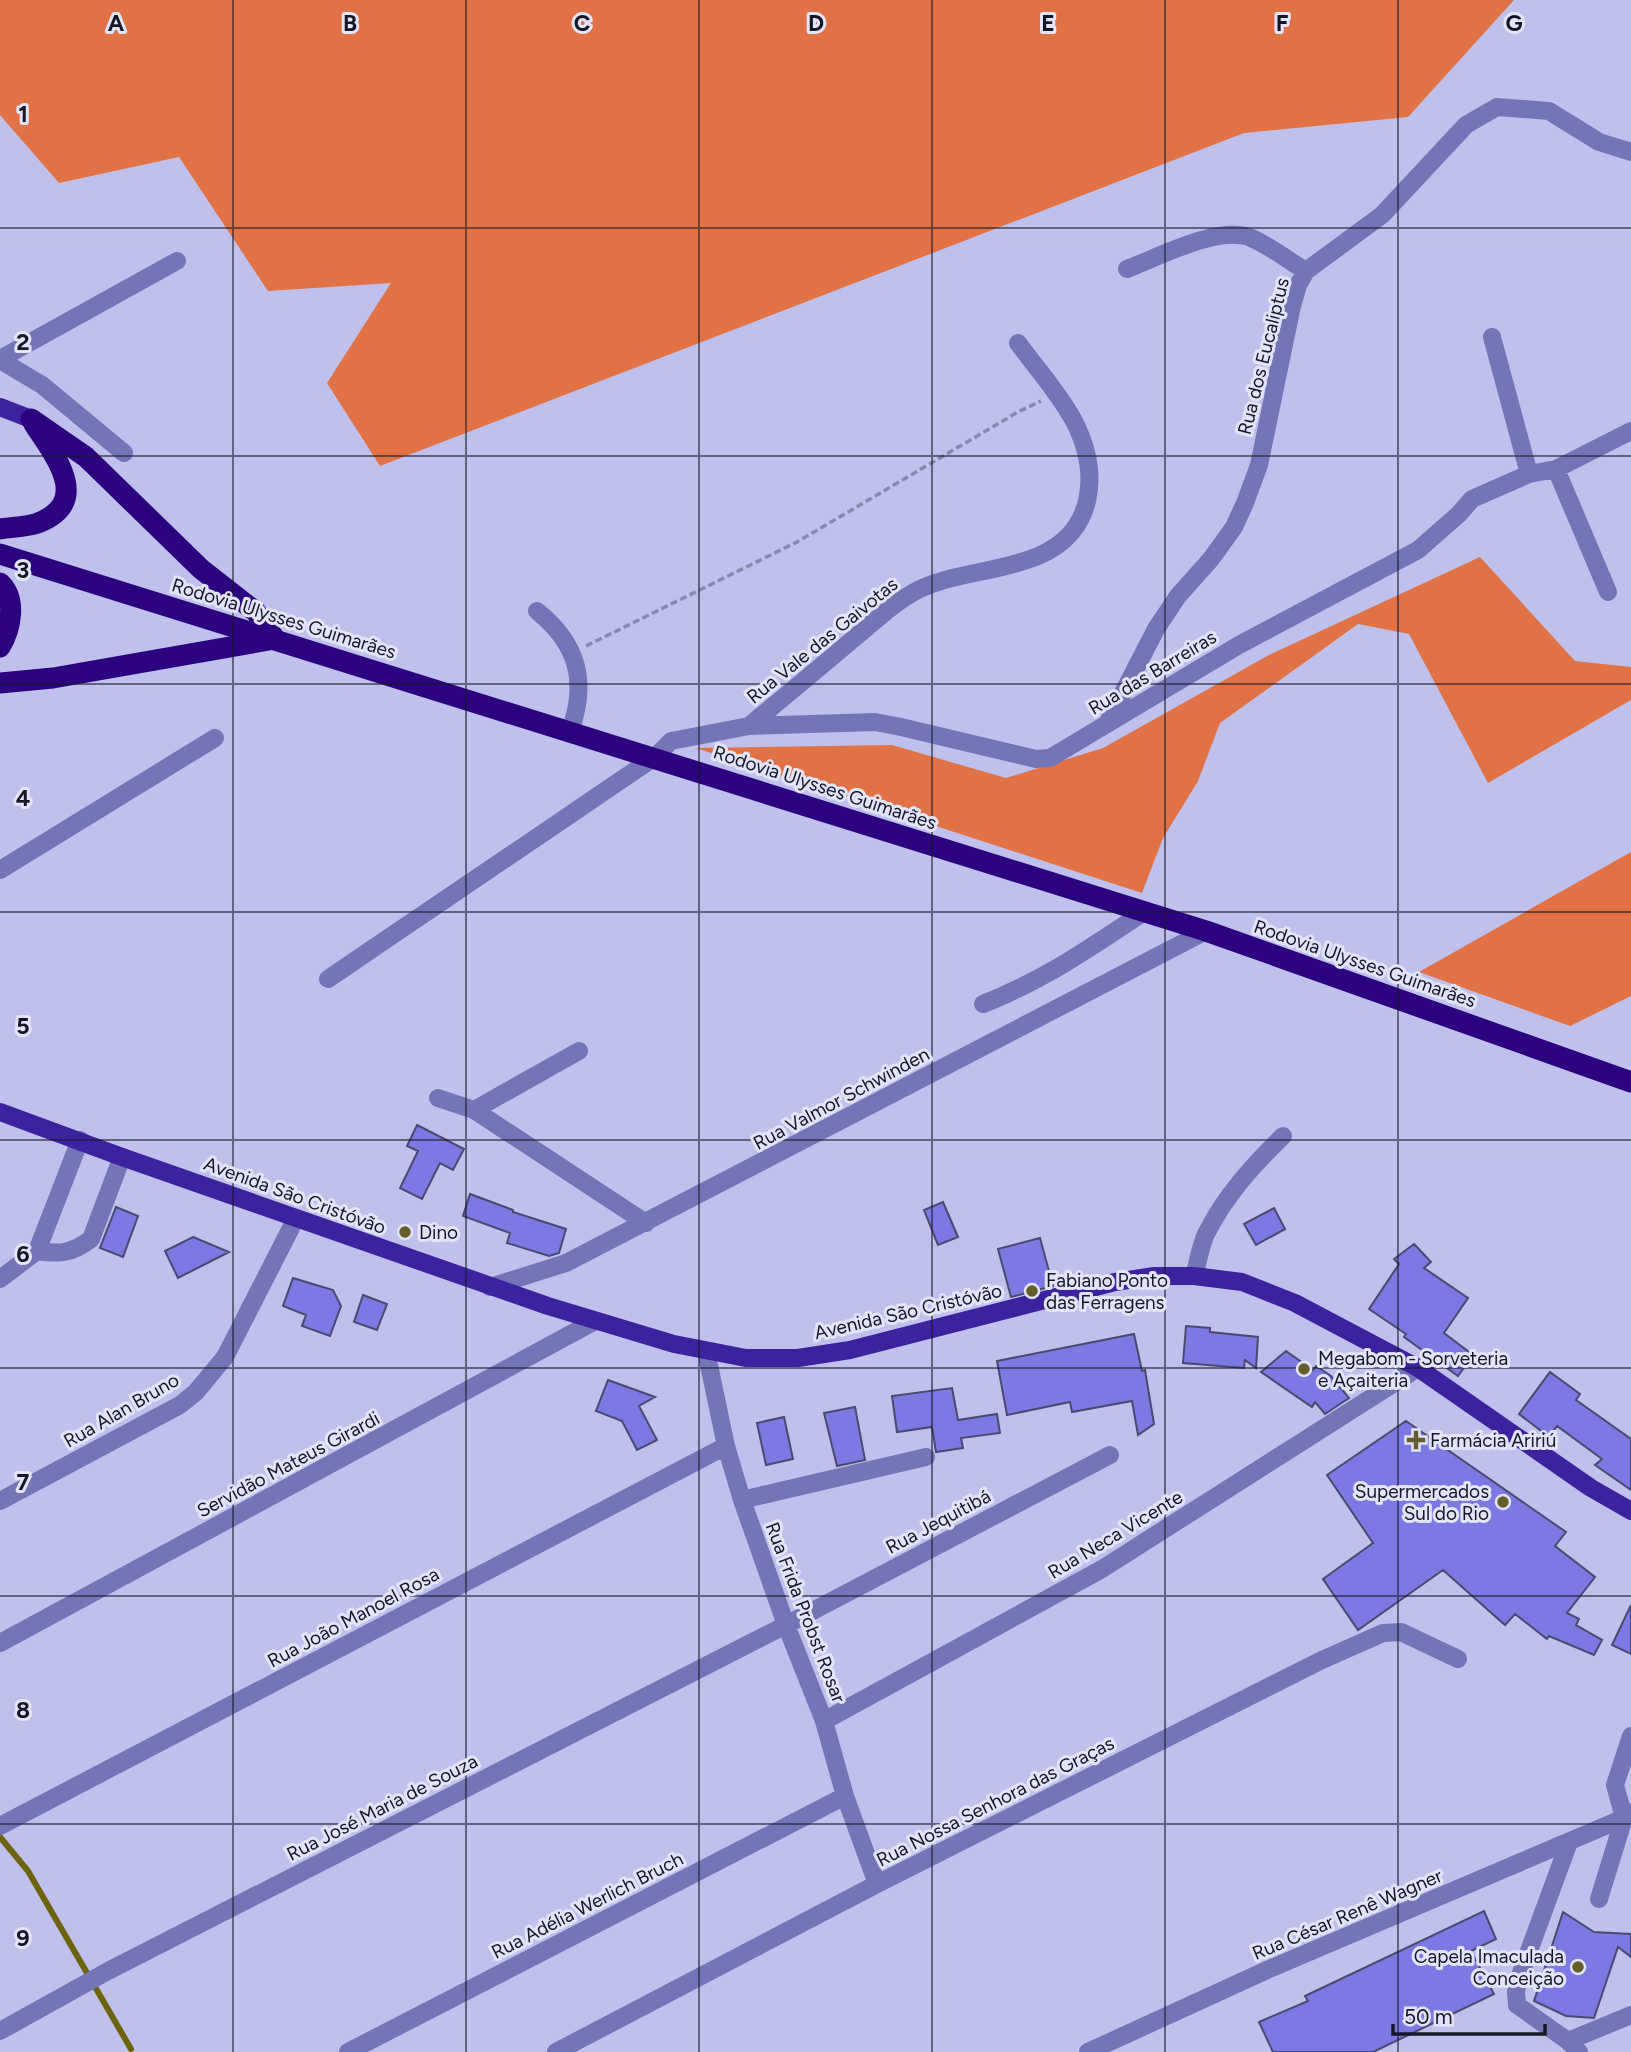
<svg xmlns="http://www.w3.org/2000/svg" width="1631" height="2052" viewBox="0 0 1631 2052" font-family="Figtree,sans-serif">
<rect width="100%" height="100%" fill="#bfc1ec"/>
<path fill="#e07245" d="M 0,0 L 1514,0 L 1408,117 L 1244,133 L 380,466 L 327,383 L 391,283 L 268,291 L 179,157 L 59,183 L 0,115 Z
M 1480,557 L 1575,661 L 1631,667 L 1631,700 L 1488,783 L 1409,634 L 1358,624 L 1220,723 L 1198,781 L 1163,838 L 1142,893 L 696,748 L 892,745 L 1006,778 L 1103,748 L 1269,655 Z
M 1631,852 L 1631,996 L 1570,1026 L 1419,972 Z"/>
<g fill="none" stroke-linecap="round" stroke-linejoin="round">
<path stroke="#6d630b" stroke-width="6" d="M 0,1837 L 28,1871 L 131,2049"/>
</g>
<path fill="#7c79e5" stroke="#494a6e" stroke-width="2" d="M 417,1125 L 464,1149 L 453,1170 L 440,1163 L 422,1199 L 400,1188 L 418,1151 L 407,1146 Z
M 470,1194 L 513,1210 L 513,1212 L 566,1229 L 559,1253 L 549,1256 L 507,1243 L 510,1233 L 463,1216 Z
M 943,1202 L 958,1237 L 938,1245 L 924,1210 Z
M 116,1207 L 138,1216 L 123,1257 L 100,1248 Z
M 1274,1208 L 1285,1229 L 1256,1245 L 1244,1224 Z
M 193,1237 L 229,1252 L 178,1278 L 165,1251 Z
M 1040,1238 L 1053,1286 L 1011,1297 L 998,1249 Z
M 1414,1244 L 1431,1262 L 1424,1268 L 1468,1298 L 1444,1333 L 1473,1355 L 1458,1376 L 1404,1337 L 1406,1334 L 1369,1309 L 1399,1264 L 1394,1259 Z
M 293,1278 L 333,1290 L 341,1306 L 330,1336 L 302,1326 L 306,1315 L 283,1306 Z
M 363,1295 L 387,1304 L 377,1330 L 354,1322 Z
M 1186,1326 L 1210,1328 L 1210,1332 L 1258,1337 L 1256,1368 L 1245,1360 L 1244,1368 L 1183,1363 Z
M 1134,1334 L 1142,1371 L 1145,1370 L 1154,1424 L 1138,1435 L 1132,1401 L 1072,1412 L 1070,1402 L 1007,1415 L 997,1361 Z
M 1286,1351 L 1313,1370 L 1316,1366 L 1331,1376 L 1349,1398 L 1325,1414 L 1315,1402 L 1312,1407 L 1261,1372 Z
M 1550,1372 L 1580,1394 L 1576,1400 L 1631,1439 L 1631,1490 L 1595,1465 L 1602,1459 L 1557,1426 L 1549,1437 L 1519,1414 Z
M 608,1380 L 655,1397 L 639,1406 L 657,1440 L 637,1450 L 622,1421 L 596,1411 Z
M 952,1388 L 958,1420 L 997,1414 L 1000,1433 L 961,1438 L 963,1448 L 936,1452 L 932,1427 L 897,1432 L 892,1396 Z
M 855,1407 L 865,1460 L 837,1466 L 824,1413 Z
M 784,1417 L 793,1459 L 766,1465 L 757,1423 Z
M 1406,1421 L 1566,1532 L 1555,1546 L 1595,1577 L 1567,1613 L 1579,1619 L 1576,1625 L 1602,1640 L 1594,1655 L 1549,1636 L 1547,1639 L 1515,1614 L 1505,1625 L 1443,1570 L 1358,1630 L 1323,1579 L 1373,1543 L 1327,1475 Z
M 1631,1605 L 1631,1654 L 1612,1645 Z
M 1484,1911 L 1496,1939 L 1471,1951 L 1494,1994 L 1373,2052 L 1273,2052 L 1259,2022 L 1308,2001 L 1305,1996 Z
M 1563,1912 L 1594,1932 L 1631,1934 L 1631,1957 L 1618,1947 L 1594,2018 L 1566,2016 L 1534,2001 Z"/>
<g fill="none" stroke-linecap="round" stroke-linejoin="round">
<path stroke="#888aac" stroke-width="3.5" stroke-dasharray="7 3.5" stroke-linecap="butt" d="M 586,646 L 797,542 L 1018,412 L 1041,401"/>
<path stroke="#7475b6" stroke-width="18" d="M 1127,269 C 1158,257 1217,226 1249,237 C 1267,244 1289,261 1306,271
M 1492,337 L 1529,474
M 0,359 L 177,261
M 0,360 L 42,385 L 124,453
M 1556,469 L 1608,592
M 537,611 C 578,644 588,682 570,731
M 1108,722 L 1156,629 L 1178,596 L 1211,559 L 1234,527 L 1245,503 L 1259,465 L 1292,306 L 1298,285 L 1306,271 L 1382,215 L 1466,125 L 1497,107 L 1549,111 L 1599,142 L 1631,152
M 749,726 C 784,697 818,669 852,640 C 873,623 895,601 920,589 C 957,572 1000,572 1038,556 C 1096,532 1100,472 1074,421 C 1059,393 1037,369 1018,343
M 0,870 L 215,738
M 328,979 L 655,757 L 671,741 L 749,726 L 875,722 L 901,727 L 1036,759 L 1050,758 L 1239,645 L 1418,550 L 1459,514 L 1472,499 L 1529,474 L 1556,469 L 1631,431
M 983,1004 C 1042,981 1092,947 1144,912
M 438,1098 L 474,1110 L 646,1223
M 474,1110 L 579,1051
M 37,1251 C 60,1254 71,1254 91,1239 L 122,1157
M 1194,1276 C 1198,1263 1200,1247 1206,1234 C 1225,1196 1253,1165 1283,1136
M 0,1279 L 37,1251 L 80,1140
M 490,1287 L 566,1263 L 1206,931
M 706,1351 L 726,1446 L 742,1500 L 786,1625 L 824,1721 L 845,1796 L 877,1884
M 742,1500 L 926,1457
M 0,1501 L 180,1405 L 196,1392 L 225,1357 L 296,1218
M 0,1643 L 595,1321
M 824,1721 L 1102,1569 L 1418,1368
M 1624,1818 L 1615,1785 L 1631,1736
M 0,1826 L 726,1446
M 1569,1842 L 1518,1981 L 1516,1992 L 1517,2005 L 1568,2041 L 1579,2052
M 1599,1899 L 1624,1818 L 1629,1812
M 0,2031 L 108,1971 L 786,1625 L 1110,1455
M 1568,2041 L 1631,2015
M 348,2052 L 845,1796
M 556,2052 L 877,1884 L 1322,1660 L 1383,1633 L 1401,1632 L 1458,1659
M 1088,2052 L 1267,1970 L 1624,1818"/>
<path stroke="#3c229f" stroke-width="18" d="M 0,407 L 31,419
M 0,1112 L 122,1157 L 548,1306 L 674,1344 L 746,1358 L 798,1358 L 850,1350 L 1115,1282 L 1154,1276 L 1194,1276 L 1242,1282 L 1295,1303 L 1418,1368 L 1591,1488 L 1631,1511"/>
<path stroke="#2b0380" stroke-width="21" d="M 31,419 L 86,457 L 201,569 L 256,612 L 275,639
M 0,529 C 12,527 27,527 38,523 C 93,501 54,455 34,424
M 0,554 L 1206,931 L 1631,1082
M 0,583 C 17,599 11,629 0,647
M 0,683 L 53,678 L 269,640"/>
</g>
<path fill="none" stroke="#161726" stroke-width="2" stroke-opacity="0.55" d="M 233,0 L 233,2052M 466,0 L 466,2052M 699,0 L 699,2052M 932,0 L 932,2052M 1165,0 L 1165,2052M 1398,0 L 1398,2052M 0,228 L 1631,228M 0,456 L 1631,456M 0,684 L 1631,684M 0,912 L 1631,912M 0,1140 L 1631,1140M 0,1368 L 1631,1368M 0,1596 L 1631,1596M 0,1824 L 1631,1824"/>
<g fill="#645e2a" stroke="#e2e4fa" stroke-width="2.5">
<circle cx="405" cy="1232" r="7"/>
<circle cx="1032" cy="1291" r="7"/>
<circle cx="1304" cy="1369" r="7"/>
<path d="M1412.5 1429.5h7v7h7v7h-7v7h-7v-7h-7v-7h7z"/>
<circle cx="1503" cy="1502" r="7"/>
<circle cx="1578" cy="1967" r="7"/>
</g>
<g text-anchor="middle" stroke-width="6" stroke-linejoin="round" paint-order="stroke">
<g font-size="19" fill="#161726" stroke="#e2e4fa">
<text transform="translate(1263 356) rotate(-76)" y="7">Rua dos Eucaliptus</text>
<text transform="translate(284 618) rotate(17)" y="7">Rodovia Ulysses Guimarães</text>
<text transform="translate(822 640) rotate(-39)" y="7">Rua Vale das Gaivotas</text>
<text transform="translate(1152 672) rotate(-31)" y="7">Rua das Barreiras</text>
<text transform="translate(825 787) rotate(18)" y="7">Rodovia Ulysses Guimarães</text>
<text transform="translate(1365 963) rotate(19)" y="7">Rodovia Ulysses Guimarães</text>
<text transform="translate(841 1098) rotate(-28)" y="7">Rua Valmor Schwinden</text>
<text transform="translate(295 1195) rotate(20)" y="7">Avenida São Cristóvão</text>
<text transform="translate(908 1311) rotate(-13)" y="7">Avenida São Cristóvão</text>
<text transform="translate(121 1410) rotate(-30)" y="7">Rua Alan Bruno</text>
<text transform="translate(288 1464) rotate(-28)" y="7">Servidão Mateus Girardi</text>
<text transform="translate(938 1521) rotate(-28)" y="7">Rua Jequitibá</text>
<text transform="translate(1115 1534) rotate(-31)" y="7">Rua Neca Vicente</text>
<text transform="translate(806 1612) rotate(69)" y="7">Rua Frida Probst Rosar</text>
<text transform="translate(353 1617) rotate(-28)" y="7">Rua João Manoel Rosa</text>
<text transform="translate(995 1801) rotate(-27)" y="7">Rua Nossa Senhora das Graças</text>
<text transform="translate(382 1807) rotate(-27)" y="7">Rua José Maria de Souza</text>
<text transform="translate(587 1905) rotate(-27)" y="7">Rua Adélia Werlich Bruch</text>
<text transform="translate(1347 1914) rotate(-23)" y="7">Rua César Renê Wagner</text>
</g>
<g font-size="19" fill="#161726" stroke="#e2e4fa" text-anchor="start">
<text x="419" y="1239">Dino</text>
<text x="1046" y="1287">Fabiano Ponto<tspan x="1046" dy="22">das Ferragens</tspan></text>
<text x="1318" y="1365">Megabom - Sorveteria<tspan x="1318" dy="22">e Açaiteria</tspan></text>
<text x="1430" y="1447">Farmácia Aririú</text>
<text x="1489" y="1498" text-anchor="end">Supermercados<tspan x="1489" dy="22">Sul do Rio</tspan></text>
<text x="1564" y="1963" text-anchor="end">Capela Imaculada<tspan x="1564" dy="22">Conceição</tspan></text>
</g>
</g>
<g font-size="23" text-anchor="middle" font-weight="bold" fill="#161726" stroke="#e2e4fa" stroke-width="6" stroke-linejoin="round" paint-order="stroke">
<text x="116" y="31">A</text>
<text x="350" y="31">B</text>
<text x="582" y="31">C</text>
<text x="816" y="31">D</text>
<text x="1048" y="31">E</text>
<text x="1282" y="31">F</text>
<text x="1514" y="31">G</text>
<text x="23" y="122">1</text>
<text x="23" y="350">2</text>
<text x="23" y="578">3</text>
<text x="23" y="806">4</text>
<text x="23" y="1034">5</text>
<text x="23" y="1262">6</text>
<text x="23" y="1490">7</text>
<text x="23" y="1718">8</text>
<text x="23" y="1946">9</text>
</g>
<path d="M1393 2024v10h152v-10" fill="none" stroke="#161726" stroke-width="3.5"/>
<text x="1404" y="2024" font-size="21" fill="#161726" stroke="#e2e4fa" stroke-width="5" paint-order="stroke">50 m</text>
</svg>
